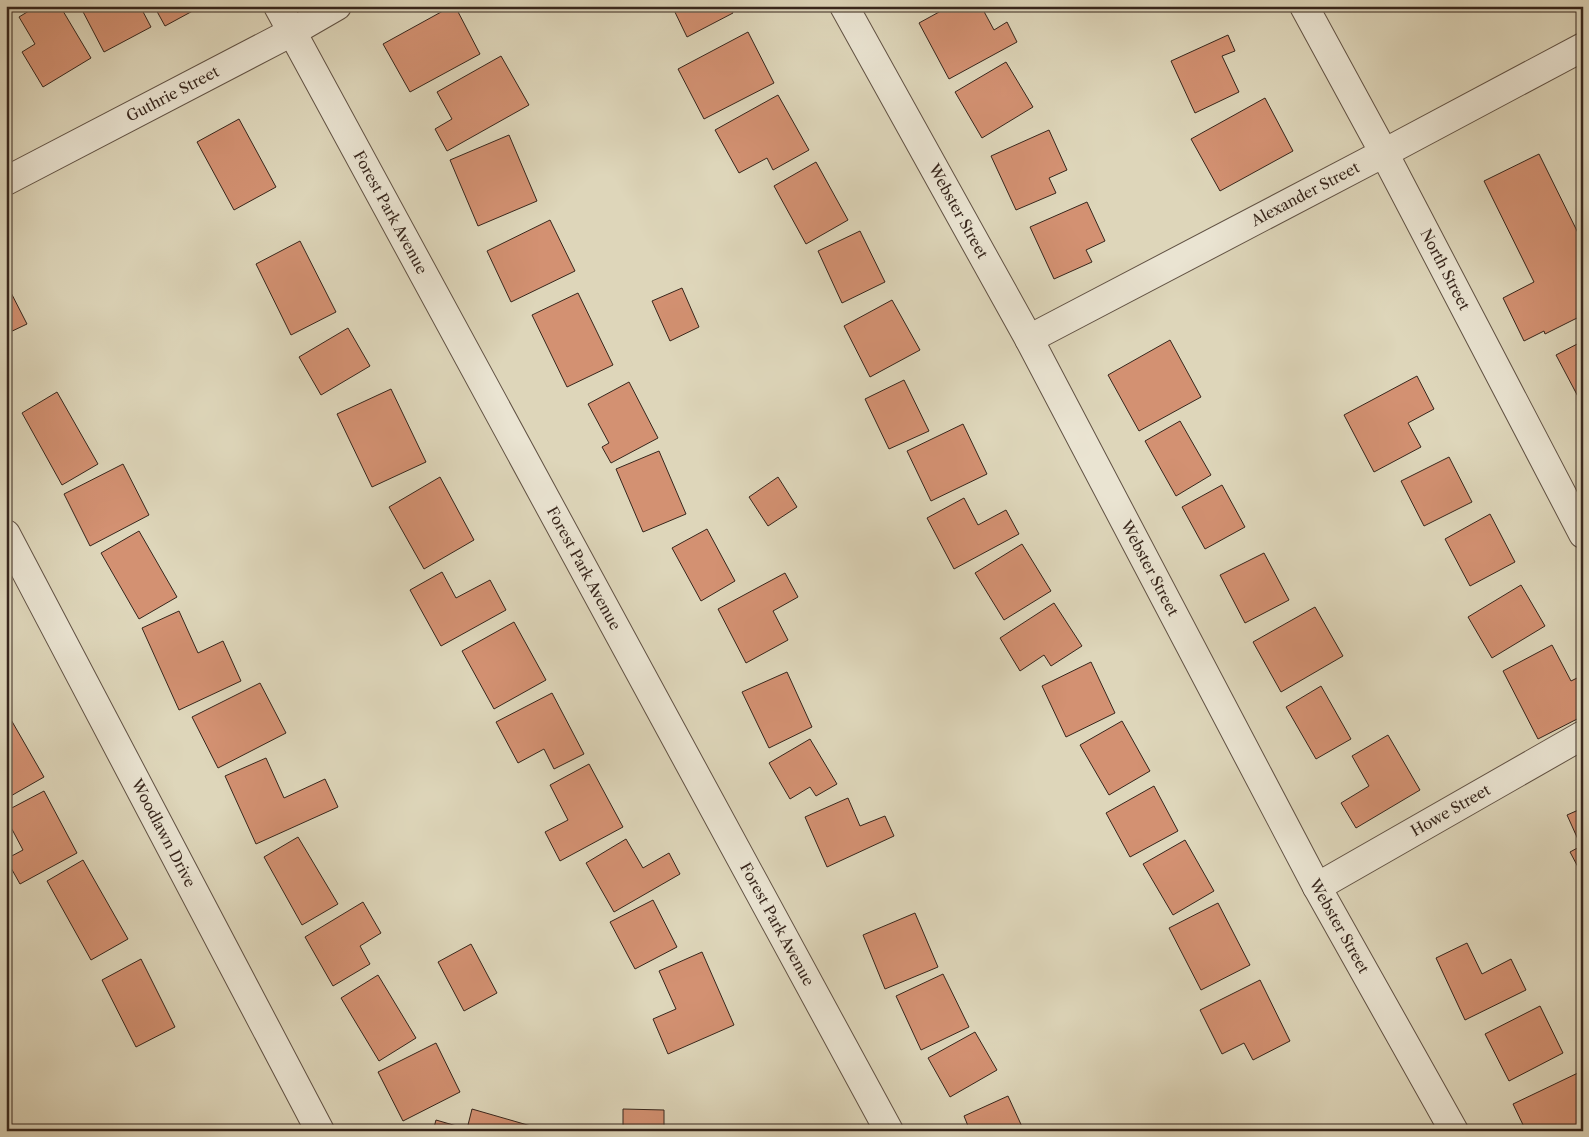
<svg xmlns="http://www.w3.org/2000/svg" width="1589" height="1137" viewBox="0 0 1589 1137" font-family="'Libre Caslon Text',serif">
<rect width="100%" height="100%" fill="#ded6ba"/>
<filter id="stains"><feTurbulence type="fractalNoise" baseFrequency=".004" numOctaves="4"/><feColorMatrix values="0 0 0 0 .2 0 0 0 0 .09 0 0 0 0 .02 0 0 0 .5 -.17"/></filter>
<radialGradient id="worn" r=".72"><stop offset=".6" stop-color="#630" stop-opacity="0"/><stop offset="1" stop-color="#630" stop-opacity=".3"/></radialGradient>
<path fill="#d39172" stroke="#37261c" d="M 37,6 L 60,6 L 91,58 L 43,87 L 22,52 L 35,44 L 19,17 Z
M 80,6 L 140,6 L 151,27 L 104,52 Z
M 154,6 L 200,6 L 200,7 L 165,26 Z
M 452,6 L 455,6 L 480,54 L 410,92 L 383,44 Z
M 672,6 L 730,6 L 733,13 L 687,37 Z
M 950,6 L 981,6 L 994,30 L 1007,22 L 1017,42 L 949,79 L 919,23 Z
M 748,32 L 774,83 L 704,119 L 678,69 Z
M 1228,35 L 1235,51 L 1222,56 L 1239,92 L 1195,113 L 1171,61 Z
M 501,56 L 529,105 L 447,151 L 435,129 L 452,119 L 437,92 Z
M 1006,62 L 1033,107 L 982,138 L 955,92 Z
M 778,95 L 809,150 L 773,170 L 767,158 L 739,173 L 715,130 Z
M 1265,98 L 1293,151 L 1220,191 L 1191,139 Z
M 239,119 L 276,187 L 234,210 L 197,142 Z
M 1049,130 L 1067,170 L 1049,178 L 1056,193 L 1016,210 L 991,156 Z
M 509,135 L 537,201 L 478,226 L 450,160 Z
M 1539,154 L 1583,243 L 1583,315 L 1545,334 L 1544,331 L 1524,341 L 1503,298 L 1534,282 L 1484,181 Z
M 816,162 L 848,220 L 806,244 L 774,186 Z
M 1087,202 L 1105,241 L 1086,250 L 1092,262 L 1054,279 L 1030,227 Z
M 550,220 L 575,271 L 511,302 L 487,251 Z
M 860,231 L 885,282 L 842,303 L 818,251 Z
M 300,241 L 336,312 L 291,335 L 256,264 Z
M 6,283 L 27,324 L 6,334 Z
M 682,288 L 699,327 L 670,341 L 652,301 Z
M 578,293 L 613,365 L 567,387 L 532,315 Z
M 892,300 L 920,350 L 870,377 L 844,326 Z
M 348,328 L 370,366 L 321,395 L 299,357 Z
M 1170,340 L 1201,397 L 1139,431 L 1108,375 Z
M 1583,341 L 1583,406 L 1556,355 Z
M 1417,376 L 1434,409 L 1408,423 L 1421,447 L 1374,472 L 1344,415 Z
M 904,380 L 929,431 L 889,449 L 865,399 Z
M 629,382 L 658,438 L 611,463 L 602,447 L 609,443 L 588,404 Z
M 391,389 L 426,462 L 372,487 L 337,414 Z
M 57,392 L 98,464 L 62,485 L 22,413 Z
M 1180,421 L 1211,475 L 1176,496 L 1145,441 Z
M 963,424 L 987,474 L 931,501 L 907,451 Z
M 659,451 L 686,514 L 643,532 L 616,469 Z
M 1449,457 L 1472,502 L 1424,526 L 1401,481 Z
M 123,464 L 149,515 L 90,546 L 64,494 Z
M 440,477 L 474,540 L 424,569 L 389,507 Z
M 778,477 L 797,507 L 768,526 L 749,497 Z
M 1222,485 L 1245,527 L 1205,549 L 1182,507 Z
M 964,498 L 978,525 L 1006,510 L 1019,534 L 954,569 L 927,518 Z
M 1490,514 L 1515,562 L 1470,586 L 1445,539 Z
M 707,529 L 735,581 L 701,601 L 672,548 Z
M 139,531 L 177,597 L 139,619 L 101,553 Z
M 1022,544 L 1051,591 L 1004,620 L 975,573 Z
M 1264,553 L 1289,600 L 1245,623 L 1220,575 Z
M 442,572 L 456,598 L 490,580 L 506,610 L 441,646 L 410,590 Z
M 785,573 L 798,597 L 773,611 L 788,640 L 746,663 L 718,609 Z
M 1521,585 L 1545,626 L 1492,658 L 1468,617 Z
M 1054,603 L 1082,646 L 1051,666 L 1044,655 L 1020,671 L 1000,638 Z
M 1315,607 L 1343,656 L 1281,692 L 1253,642 Z
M 179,611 L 198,653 L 223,641 L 241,681 L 179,710 L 142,628 Z
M 514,622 L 546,680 L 494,709 L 462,651 Z
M 1552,645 L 1571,681 L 1577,678 L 1583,689 L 1583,716 L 1538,739 L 1503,671 Z
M 1091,662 L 1115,713 L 1066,737 L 1042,686 Z
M 787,672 L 812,727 L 769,748 L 742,692 Z
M 260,683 L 286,733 L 218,768 L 192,717 Z
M 1321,686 L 1351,739 L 1316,759 L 1286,707 Z
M 552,693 L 584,754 L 554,769 L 544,749 L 518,763 L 496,722 Z
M 6,711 L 44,777 L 9,797 L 6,791 Z
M 1122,721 L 1150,771 L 1109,795 L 1080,745 Z
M 1388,735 L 1420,790 L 1356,828 L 1341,803 L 1369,786 L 1352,756 Z
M 810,739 L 837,784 L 816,796 L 810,787 L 790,799 L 769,763 Z
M 266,758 L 284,798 L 325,779 L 338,807 L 256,844 L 225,776 Z
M 589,764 L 623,827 L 560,861 L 545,832 L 568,820 L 550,785 Z
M 1154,786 L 1178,831 L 1130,857 L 1106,813 Z
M 44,791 L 77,853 L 20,884 L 6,859 L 23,850 L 6,818 L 6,811 Z
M 848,798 L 860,826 L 885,816 L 894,836 L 827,867 L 805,817 Z
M 1583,808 L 1583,865 L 1578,867 L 1570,852 L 1581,846 L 1567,815 Z
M 298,837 L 338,904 L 302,925 L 264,857 Z
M 626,839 L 643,868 L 669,853 L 680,874 L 614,912 L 586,863 Z
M 1185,840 L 1214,891 L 1173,915 L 1143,864 Z
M 83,860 L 128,939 L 91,960 L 47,881 Z
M 653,900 L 677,947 L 635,969 L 610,922 Z
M 363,902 L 381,933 L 360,946 L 370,964 L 333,986 L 305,937 Z
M 1218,903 L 1250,965 L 1201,990 L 1169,928 Z
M 915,913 L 938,967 L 885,989 L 863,935 Z
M 1467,943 L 1482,974 L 1511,959 L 1526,990 L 1465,1020 L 1436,958 Z
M 471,944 L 497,993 L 464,1011 L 438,962 Z
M 702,952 L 734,1025 L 668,1054 L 653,1019 L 676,1009 L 659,971 Z
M 141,959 L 175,1027 L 136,1047 L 102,980 Z
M 943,974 L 969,1027 L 921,1050 L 896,996 Z
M 378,975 L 416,1038 L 379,1061 L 341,998 Z
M 1260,980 L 1290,1041 L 1253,1060 L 1244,1043 L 1222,1054 L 1200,1010 Z
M 1540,1006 L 1563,1053 L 1509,1081 L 1485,1034 Z
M 975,1032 L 997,1070 L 950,1097 L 928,1058 Z
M 436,1043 L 460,1092 L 403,1121 L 378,1072 Z
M 1580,1072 L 1583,1077 L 1583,1131 L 1526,1131 L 1513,1104 Z
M 1008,1096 L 1024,1131 L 970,1131 L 964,1116 Z
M 472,1109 L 531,1126 L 530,1131 L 433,1131 L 436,1120 L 467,1129 Z
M 623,1109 L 664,1110 L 664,1131 L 623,1131 Z
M 213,1127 L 249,1127 L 249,1131 L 213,1131 Z"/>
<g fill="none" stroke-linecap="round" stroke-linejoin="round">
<defs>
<g id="minor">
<path id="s1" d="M 278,6 L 889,1131"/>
<path id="s2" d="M 844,6 L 1029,339 L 1317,887 L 1454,1131"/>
<path id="s3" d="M 1304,6 L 1384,153 L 1583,534"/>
<path id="s4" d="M 6,181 L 292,32 L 337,6"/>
<path id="s5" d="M 1029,339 L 1384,153 L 1583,47"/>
<path id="s6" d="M 6,534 L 320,1131"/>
<path id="s7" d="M 1317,887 L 1583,735"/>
</g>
</defs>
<use href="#minor" stroke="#615244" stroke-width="30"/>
<use href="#minor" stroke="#eae4d2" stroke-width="28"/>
</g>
<g text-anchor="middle" stroke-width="5" stroke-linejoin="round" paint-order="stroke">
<g font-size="15" fill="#37261c" stroke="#eae4d2">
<text dy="5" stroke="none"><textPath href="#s4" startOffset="188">Guthrie Street</textPath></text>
<text dy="5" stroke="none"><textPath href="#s5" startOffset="312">Alexander Street</textPath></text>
<text dy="5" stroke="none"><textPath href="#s2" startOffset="235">Webster Street</textPath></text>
<text dy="5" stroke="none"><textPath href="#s1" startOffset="235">Forest Park Avenue</textPath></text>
<text dy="5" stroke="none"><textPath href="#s3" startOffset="299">North Street</textPath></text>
<text dy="5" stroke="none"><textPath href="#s1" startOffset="640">Forest Park Avenue</textPath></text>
<text dy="5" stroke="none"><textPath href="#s2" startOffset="640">Webster Street</textPath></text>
<text dy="5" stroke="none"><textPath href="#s7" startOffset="154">Howe Street</textPath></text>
<text dy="5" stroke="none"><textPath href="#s6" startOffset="338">Woodlawn Drive</textPath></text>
<text dy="5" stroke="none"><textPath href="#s1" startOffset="1045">Forest Park Avenue</textPath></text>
<text dy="5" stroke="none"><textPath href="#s2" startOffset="1045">Webster Street</textPath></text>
</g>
</g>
<rect width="1589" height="1137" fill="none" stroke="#ded6ba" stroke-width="25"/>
<rect x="8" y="8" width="1574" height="1122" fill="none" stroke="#37261c" stroke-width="2.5"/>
<rect x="12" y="12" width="1564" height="1112" fill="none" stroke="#37261c"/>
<rect width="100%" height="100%" filter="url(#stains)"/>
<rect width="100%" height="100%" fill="url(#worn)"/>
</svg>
